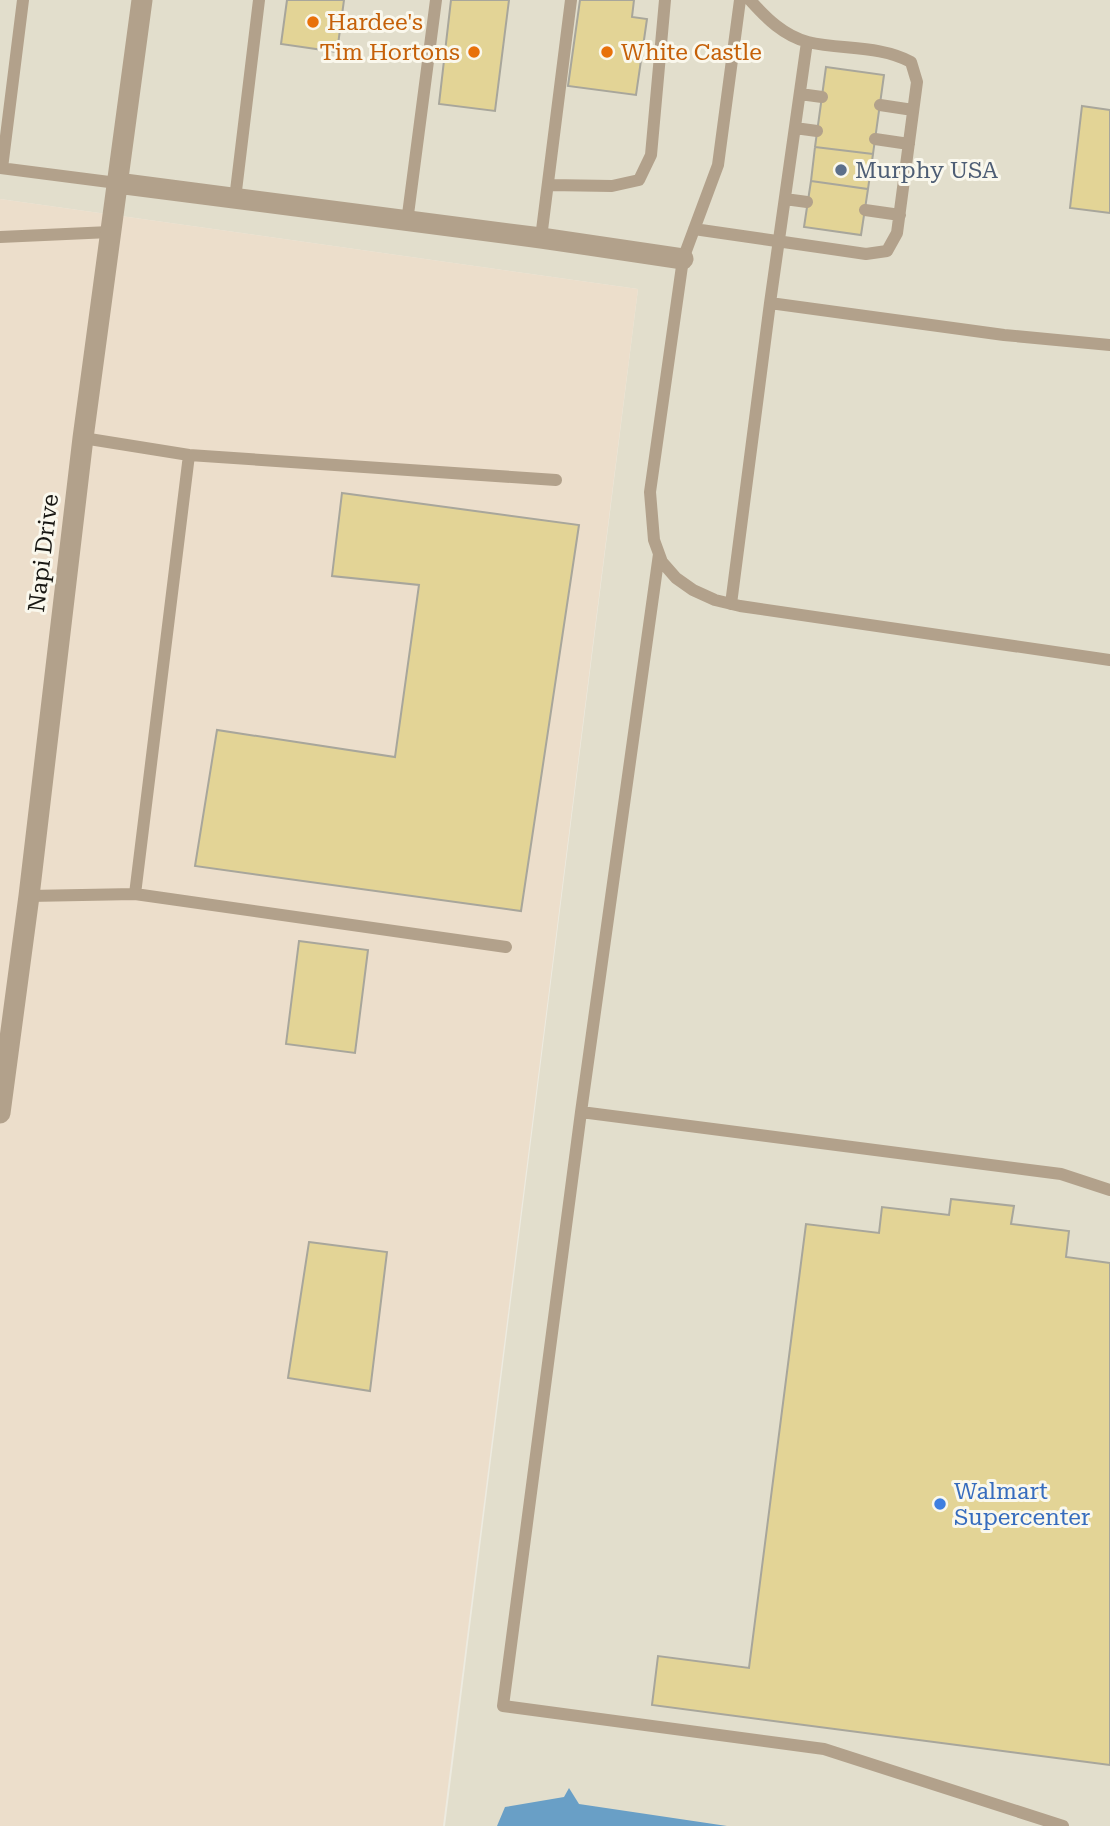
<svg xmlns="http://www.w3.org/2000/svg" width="1110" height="1826" viewBox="0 0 1110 1826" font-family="'Roboto Serif',serif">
<rect width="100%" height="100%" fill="#edebe0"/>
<path fill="#e2decc" d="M 0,0 L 1110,0 L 1110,1826 L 445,1826 L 638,289 L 0,199 Z"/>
<path fill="#ecdecb" d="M 0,199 L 638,289 L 443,1826 L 0,1826 Z"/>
<path fill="#699fc6" d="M 569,1788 L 579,1804 L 727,1826 L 497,1826 L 505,1807 L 564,1797 Z"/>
<path fill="#e3d496" stroke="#a8a69b" stroke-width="2" d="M 287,0 L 344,0 L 337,52 L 281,44 Z
M 451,0 L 509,0 L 495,111 L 439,104 Z
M 580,0 L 634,0 L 632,17 L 647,19 L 636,95 L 568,86 Z
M 826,67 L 884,75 L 873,154 L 815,147 Z
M 1082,106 L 1110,110 L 1110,213 L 1070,208 Z
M 815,147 L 873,154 L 868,189 L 811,181 Z
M 811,181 L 868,189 L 861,235 L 804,227 Z
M 342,493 L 579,525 L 521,911 L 195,866 L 217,730 L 395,757 L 419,585 L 332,576 Z
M 299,941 L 368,950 L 355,1053 L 286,1044 Z
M 951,1199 L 1014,1206 L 1011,1224 L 1069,1231 L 1066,1257 L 1110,1263 L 1110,1765 L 652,1705 L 658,1656 L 749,1668 L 806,1224 L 879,1233 L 882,1207 L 949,1215 Z
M 309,1242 L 387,1252 L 370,1391 L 288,1378 Z"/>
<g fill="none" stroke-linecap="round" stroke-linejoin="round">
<path stroke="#b2a18b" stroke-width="12" d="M 740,0 L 718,165 L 683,259 L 650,492 L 654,540 L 662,562 L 676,578 L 693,590 L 715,600 L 740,606 L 1110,660
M 800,94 L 822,97
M 880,105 L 913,110
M 795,128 L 817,131
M 875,139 L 909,144
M 0,168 L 117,183
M 2,168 L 23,0
M 549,185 L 612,186 L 639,180 L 651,155 L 665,0
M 235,199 L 259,0
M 785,199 L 807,202
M 865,210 L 900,215
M 407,222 L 436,0
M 694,229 L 866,254 L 887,251 L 897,233 L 917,82 L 911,62 C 879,45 842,50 808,42 C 784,36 766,18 750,0
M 0,237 L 110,232
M 541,238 L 571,0
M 770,303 L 807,42
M 83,438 L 189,455 L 556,480
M 659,554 L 581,1112 L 1061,1174 L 1110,1190
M 731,604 L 770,303 L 1004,335 L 1110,345
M 135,894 L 506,947
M 29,896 L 135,894 L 189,455
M 581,1112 L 503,1706 L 824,1749 L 1063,1826"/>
<path stroke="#b2a18b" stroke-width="21" d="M 117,183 L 541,238 L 683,259
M 0,1113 L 29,896 L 83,438 L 142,0"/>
</g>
<g fill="#e8710a" stroke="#faf8ed" stroke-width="2.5">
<circle cx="313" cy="22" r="7"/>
<circle cx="474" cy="52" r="7"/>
<circle cx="607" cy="52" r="7"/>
</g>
<circle fill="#5c6f8a" stroke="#faf8ed" stroke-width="2.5" cx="841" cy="170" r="7"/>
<circle fill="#3f7fe0" stroke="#faf8ed" stroke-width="2.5" cx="940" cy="1504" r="7"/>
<g text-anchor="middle" stroke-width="6" stroke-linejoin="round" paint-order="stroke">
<g font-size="23" fill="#c56008" stroke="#faf8ed" text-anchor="start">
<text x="327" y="30">Hardee's</text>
<text x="460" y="60" text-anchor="end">Tim Hortons</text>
<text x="621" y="60">White Castle</text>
</g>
<g font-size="23" fill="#4e5e75" stroke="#faf8ed" text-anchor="start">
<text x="855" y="178">Murphy USA</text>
</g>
<g font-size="23" fill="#171612" stroke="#faf8ed">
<text transform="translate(43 553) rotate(-83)" y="8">Napi Drive</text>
</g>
<g font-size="23" fill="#366cbe" stroke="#faf8ed" text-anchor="start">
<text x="954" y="1499">Walmart<tspan x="954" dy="26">Supercenter</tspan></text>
</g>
</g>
</svg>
